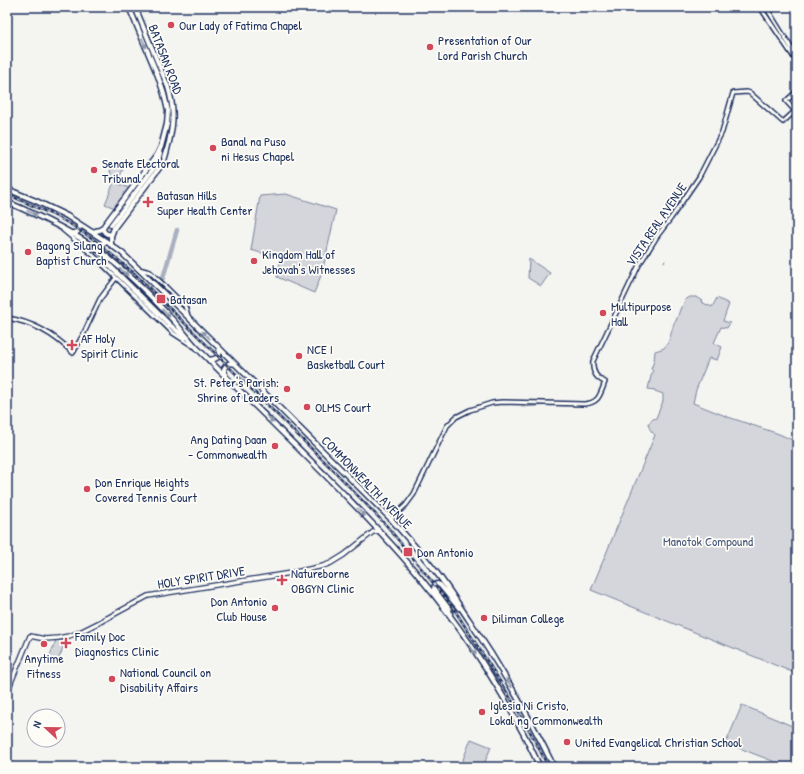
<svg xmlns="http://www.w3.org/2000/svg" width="804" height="774" viewBox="0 0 804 774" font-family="'Patrick Hand',sans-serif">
<rect width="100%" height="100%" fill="#f4f4f1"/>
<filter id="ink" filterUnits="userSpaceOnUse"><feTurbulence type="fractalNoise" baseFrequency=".025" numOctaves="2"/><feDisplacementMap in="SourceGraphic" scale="8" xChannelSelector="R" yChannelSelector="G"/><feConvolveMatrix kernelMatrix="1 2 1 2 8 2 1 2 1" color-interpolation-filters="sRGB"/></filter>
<g filter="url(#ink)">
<path fill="#d4d6db" stroke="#78829c" d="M 114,162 L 124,166 L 119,179 L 112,177 L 110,171 Z
M 114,182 L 129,188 L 115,208 L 105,204 Z
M 286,194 L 336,210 L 322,273 L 314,293 L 277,277 L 281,259 L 251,250 L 260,196 Z
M 529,259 L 550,273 L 541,286 L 528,278 Z
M 690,297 L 696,297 L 702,301 L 701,302 L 712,307 L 717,298 L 729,304 L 723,321 L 730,323 L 727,328 L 721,327 L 714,343 L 722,347 L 717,360 L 709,358 L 696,390 L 693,403 L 728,417 L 779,434 L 797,442 L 797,674 L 591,590 L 655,435 C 651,431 649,429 648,423 L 650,423 L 651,420 L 656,418 L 663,401 L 663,394 L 655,391 L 655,390 L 648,389 L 651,376 L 653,371 L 651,369 L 654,361 L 655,351 C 658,350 662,349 664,348 C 670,344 672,327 675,321 L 676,321 L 681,307 L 683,306 L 685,300 Z
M 56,640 L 66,640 L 58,661 L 49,658 Z
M 742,705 L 797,728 L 797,767 L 788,767 L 726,743 Z
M 471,739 L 491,747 L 483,767 L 475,767 L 462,762 Z"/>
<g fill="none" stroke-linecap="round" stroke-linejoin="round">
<path stroke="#717c98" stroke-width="1" d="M 664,262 L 665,261
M 522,407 L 550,405"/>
<path stroke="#aab0bf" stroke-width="4.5" d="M 163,278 L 177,230"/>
<path stroke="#c9cdd4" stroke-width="4" stroke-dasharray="4 2" stroke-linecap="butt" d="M 106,262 C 93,248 102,238 111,225"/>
<defs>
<path id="tertiary" d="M 760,7 L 797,62
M 766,7 L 797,57
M 63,230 L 93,255 L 173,333 L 193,346
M 139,269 L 150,272 L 166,287 L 185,306 L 188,316
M 7,318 C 33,322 54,334 73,353 L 83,335 L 100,299 L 106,291 L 116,278
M 391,519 L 406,505 L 414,494 L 447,426 L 456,417 L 470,410 L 492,403 L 502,402 L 584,404 C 599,403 600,395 605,382 C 595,378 592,371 593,361 L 639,265 L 658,235 L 671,218 L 699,177 L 722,132 L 733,93 L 747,92 L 750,93 L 783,122 L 795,111 L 786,101 L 797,91"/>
<path id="secondary" d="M 7,692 L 30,636 L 45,639 L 58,638 L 69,636 L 80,632 L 100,622 L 148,596 L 291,573 L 323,566 L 331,563 L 344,555 L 373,532 L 379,531"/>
<path id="primary" d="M 7,189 L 36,201 L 67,216 L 107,242 L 122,253 L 181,310 L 391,519 C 406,536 422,554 436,572 C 448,587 458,604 469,620 C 501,667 529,716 554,767
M 7,202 C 40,216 72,231 101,252 C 127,272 151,296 173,320 C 181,329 188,338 196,347 C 210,361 224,375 238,389 C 272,422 306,456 339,489 C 368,519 397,548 422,580 C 469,637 509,701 540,767
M 111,225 L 153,169 L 158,160 L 160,153
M 103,227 C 103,232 106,235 111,234
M 92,232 L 100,230 L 103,227 L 157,155 L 161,147 L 167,124 L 168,111 L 164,94 L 158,76 L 129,7
M 73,233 L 76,233 L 79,230 L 80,226 L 78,223
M 111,245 L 111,236 L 114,228 L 163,163 C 166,156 167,149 169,142 C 174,121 174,107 168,87 L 135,7
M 101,252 C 99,246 101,243 107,242
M 106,262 L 169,324 L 185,338
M 209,360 C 217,359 221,357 219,348
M 225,374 L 224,369 C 226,364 230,362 235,364
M 450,614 L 449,609 L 434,589 L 435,585 L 437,584 L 440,585 L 459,608"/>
</defs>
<use href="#tertiary" stroke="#1b2f5e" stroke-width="6"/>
<use href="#secondary" stroke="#1b2f5e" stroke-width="6"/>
<use href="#primary" stroke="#1b2f5e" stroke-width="7"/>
<use href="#tertiary" stroke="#fdfcf7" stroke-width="3"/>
<use href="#secondary" stroke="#fdfcf7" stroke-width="3.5"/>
<use href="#primary" stroke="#fdfcf7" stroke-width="4"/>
<defs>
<path id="rail" d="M 7,194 L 51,214 L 70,224 L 93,239 L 134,273 L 336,473 L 386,525 L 452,606 L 461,620 C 491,668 524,715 548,767"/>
</defs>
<use href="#rail" stroke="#1b2f5e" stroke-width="2.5"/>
<use href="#rail" stroke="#fdfcf7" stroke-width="1" stroke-dasharray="3" stroke-linecap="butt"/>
</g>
<defs><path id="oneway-solid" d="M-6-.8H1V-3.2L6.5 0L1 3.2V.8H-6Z"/></defs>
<g fill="#8c96aa">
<use href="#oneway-solid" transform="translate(144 43) rotate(67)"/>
<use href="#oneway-solid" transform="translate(32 213) rotate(25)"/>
<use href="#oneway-solid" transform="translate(124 272) rotate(42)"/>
<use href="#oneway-solid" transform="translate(166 313) rotate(46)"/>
<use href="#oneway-solid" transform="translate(206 335) rotate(-135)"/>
<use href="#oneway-solid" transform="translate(270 419) rotate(45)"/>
<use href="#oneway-solid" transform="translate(361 512) rotate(46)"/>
<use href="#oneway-solid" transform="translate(473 650) rotate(56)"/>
<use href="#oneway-solid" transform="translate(509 683) rotate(-120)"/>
</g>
</g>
<g fill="#d1495b" stroke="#fdfcf7" stroke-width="1.5">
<circle cx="171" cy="25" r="4"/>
<circle cx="430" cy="47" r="4"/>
<circle cx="213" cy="148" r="4"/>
<circle cx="94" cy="170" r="4"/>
<path d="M146 196h4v4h4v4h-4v4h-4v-4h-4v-4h4z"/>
<circle cx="28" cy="252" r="4"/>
<circle cx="254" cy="261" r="4"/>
<rect x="156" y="294" width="10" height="10" rx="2"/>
<circle cx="603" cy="313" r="4"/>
<path d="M70 339h4v4h4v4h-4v4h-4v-4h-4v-4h4z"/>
<circle cx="299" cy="356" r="4"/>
<circle cx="287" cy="389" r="4"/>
<circle cx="307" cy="407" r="4"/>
<circle cx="275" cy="446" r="4"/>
<circle cx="87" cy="489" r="4"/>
<rect x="403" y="547" width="10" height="10" rx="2"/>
<path d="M280 574h4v4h4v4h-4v4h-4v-4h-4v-4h4z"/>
<circle cx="275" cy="608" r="4"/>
<circle cx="484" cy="618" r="4"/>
<path d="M64 637h4v4h4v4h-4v4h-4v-4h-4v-4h4z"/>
<circle cx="44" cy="644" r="4"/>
<circle cx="112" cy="679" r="4"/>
<circle cx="482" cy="712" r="4"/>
<circle cx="567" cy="742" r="4"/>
</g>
<g text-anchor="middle" stroke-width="3.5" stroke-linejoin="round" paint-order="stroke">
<g font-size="13" fill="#1b2f5e" stroke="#fdfcf7" text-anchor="start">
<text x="179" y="30">Our Lady of Fatima Chapel</text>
<text x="438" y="45">Presentation of Our<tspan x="438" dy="15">Lord Parish Church</tspan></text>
<text x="221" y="146">Banal na Puso<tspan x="221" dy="15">ni Hesus Chapel</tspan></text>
<text x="102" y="168">Senate Electoral<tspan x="102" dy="15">Tribunal</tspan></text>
<text x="157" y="200">Batasan Hills<tspan x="157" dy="15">Super Health Center</tspan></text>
<text x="36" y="250">Bagong Silang<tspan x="36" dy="15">Baptist Church</tspan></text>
<text x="262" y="259">Kingdom Hall of<tspan x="262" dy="15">Jehovah's Witnesses</tspan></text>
<text x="170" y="304">Batasan</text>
<text x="611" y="311">Multipurpose<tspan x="611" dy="15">Hall</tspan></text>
<text x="81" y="343">AF Holy<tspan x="81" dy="15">Spirit Clinic</tspan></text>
<text x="307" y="354">NCE I<tspan x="307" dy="15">Basketball Court</tspan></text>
<text x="279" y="387" text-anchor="end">St. Peter's Parish:<tspan x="279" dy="15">Shrine of Leaders</tspan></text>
<text x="315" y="412">OLMS Court</text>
<text x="267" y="444" text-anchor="end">Ang Dating Daan<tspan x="267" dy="15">- Commonwealth</tspan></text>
<text x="95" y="487">Don Enrique Heights<tspan x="95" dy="15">Covered Tennis Court</tspan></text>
<text x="417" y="557">Don Antonio</text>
<text x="291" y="578">Natureborne<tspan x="291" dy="15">OBGYN Clinic</tspan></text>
<text x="267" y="606" text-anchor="end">Don Antonio<tspan x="267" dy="15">Club House</tspan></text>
<text x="492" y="623">Diliman College</text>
<text x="75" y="641">Family Doc<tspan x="75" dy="15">Diagnostics Clinic</tspan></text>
<text x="44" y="663" text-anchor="middle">Anytime<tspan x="44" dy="15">Fitness</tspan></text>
<text x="120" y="677">National Council on<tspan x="120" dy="15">Disability Affairs</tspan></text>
<text x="490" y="710">Iglesia Ni Cristo,<tspan x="490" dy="15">Lokal ng Commonwealth</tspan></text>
<text x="575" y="747">United Evangelical Christian School</text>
</g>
<g font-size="13" fill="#1b2f5e" stroke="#fdfcf7">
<text transform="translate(166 59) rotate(69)" y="5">BATASAN ROAD</text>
<text transform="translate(656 224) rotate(-56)" y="5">VISTA REAL AVENUE</text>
<text transform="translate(367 482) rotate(46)" y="5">COMMONWEALTH AVENUE</text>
<text transform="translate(201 577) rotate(-9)" y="5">HOLY SPIRIT DRIVE</text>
</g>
<g font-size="13" fill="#49597d" stroke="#fdfcf7">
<text x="708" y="546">Manotok Compound</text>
</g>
</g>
<rect width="804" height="774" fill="none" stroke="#fdfcf7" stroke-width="24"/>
<rect x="12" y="12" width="780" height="750" fill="none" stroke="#1b2f5e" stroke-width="1.5" filter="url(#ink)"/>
<g transform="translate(46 728) rotate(292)"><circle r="19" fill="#fdfcf7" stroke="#a3aaba"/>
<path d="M0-3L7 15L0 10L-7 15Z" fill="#d1495b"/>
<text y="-6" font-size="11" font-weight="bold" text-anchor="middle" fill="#1b2f5e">N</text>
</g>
</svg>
